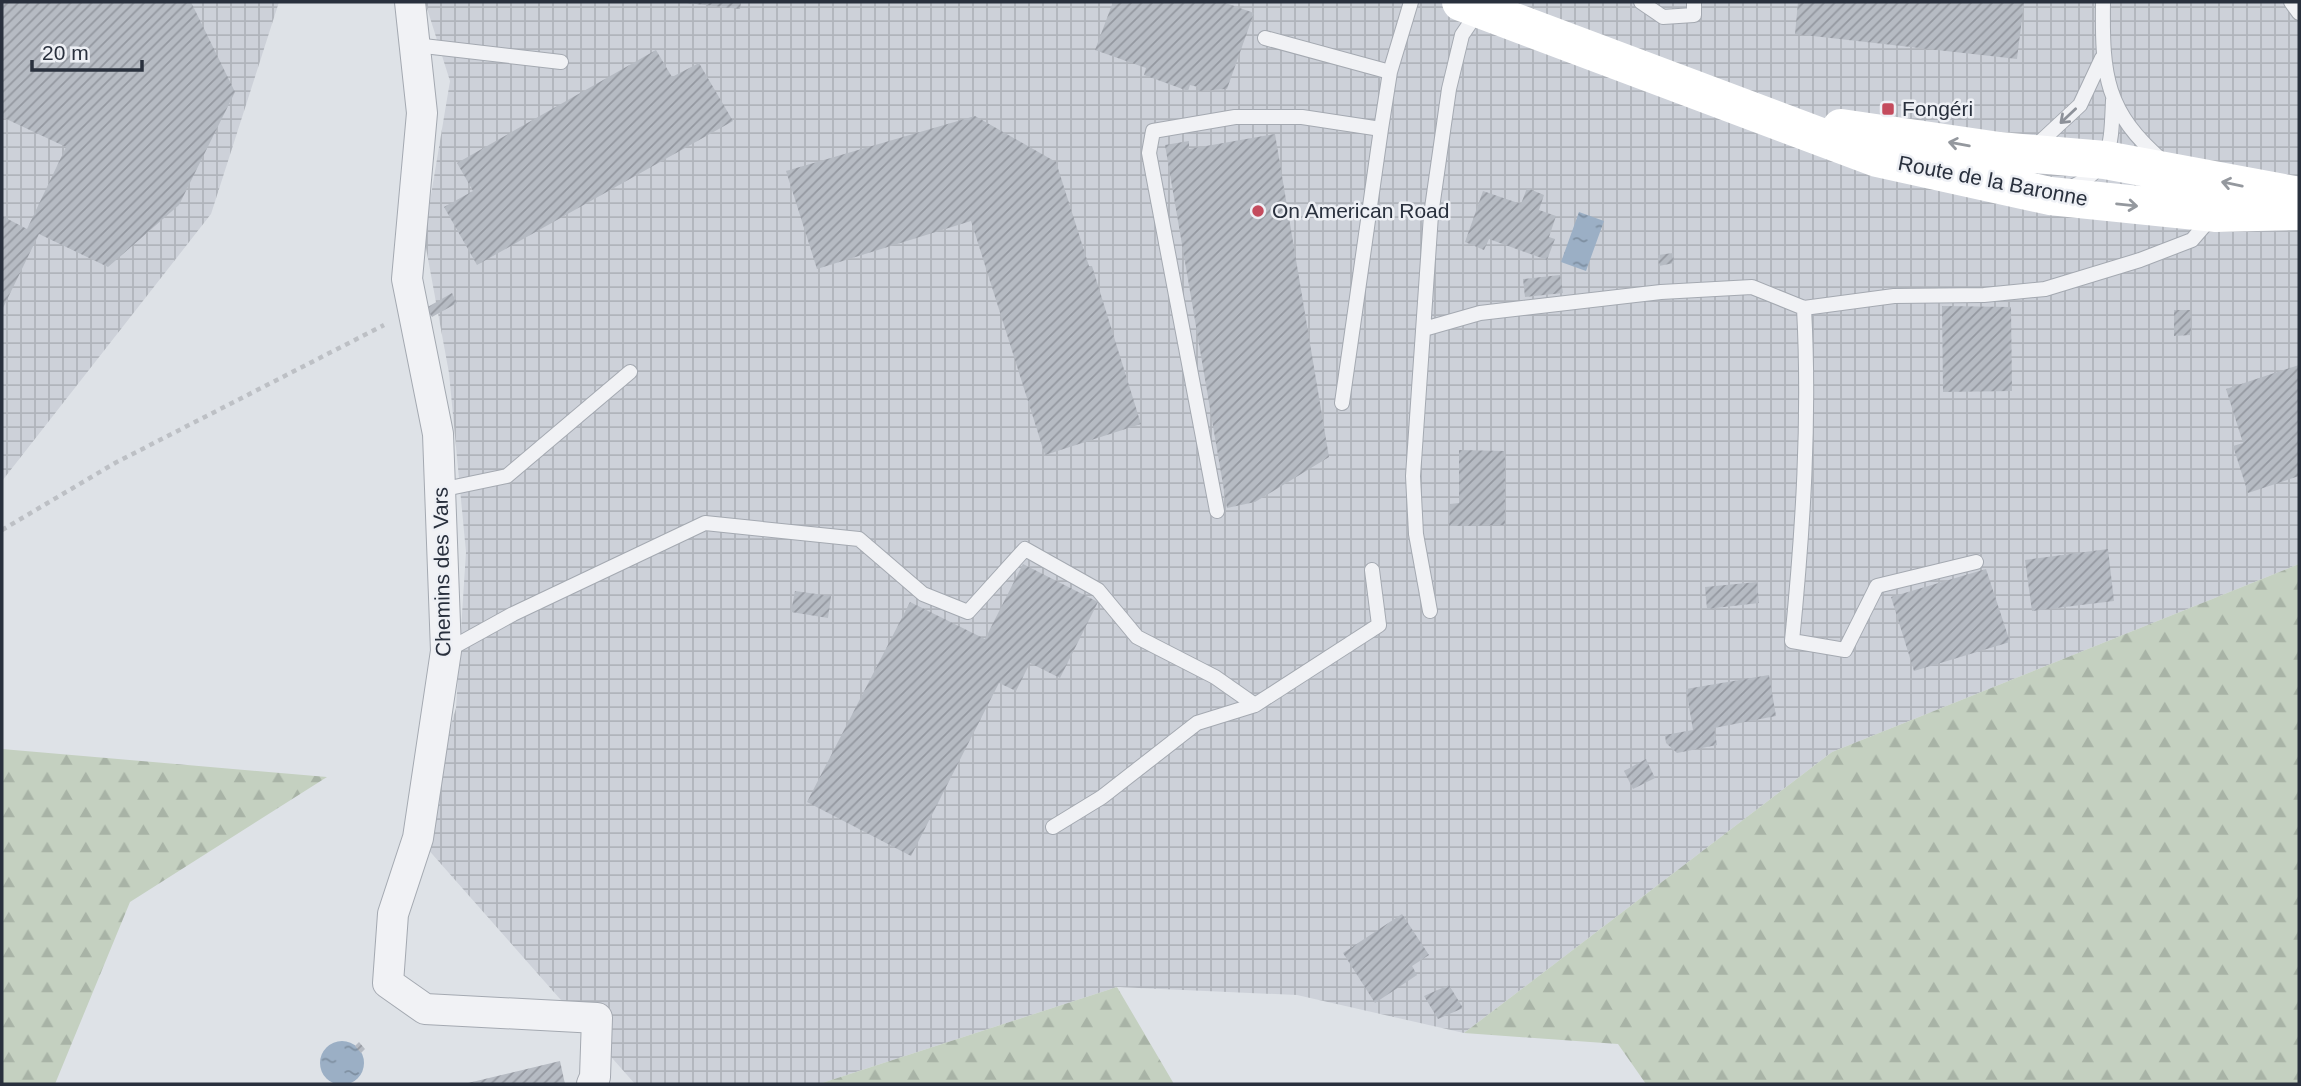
<svg xmlns="http://www.w3.org/2000/svg" width="2301" height="1086" viewBox="0 0 2301 1086" font-family="Arial,sans-serif">
<defs>
<pattern id="industrial-grid" width="8" height="8" patternUnits="userSpaceOnUse" patternTransform="scale(1.75)"><rect width="8" height="8" fill="#cdd1d9"/><path d="M0 4h8M4 0v8" fill="none" stroke="#b0b4bb"/></pattern>
<pattern id="forest-firs" width="22" height="20" patternUnits="userSpaceOnUse" patternTransform="scale(1.75)"><rect width="22" height="20" fill="#c4d0c0"/><path d="M5 1l3.5 6h-7zM16 11l3.5 6h-7z" fill="#a8b3a6"/></pattern>
<pattern id="water-ripples" width="26" height="14" patternUnits="userSpaceOnUse" patternTransform="scale(1.75)"><rect width="26" height="14" fill="#9bafc5"/><path d="M2 4q2-2 4 0t4 0M15 11q2-2 4 0t4 0" fill="none" stroke="#7e8fa1"/></pattern>
<pattern id="building-hatch" width="6" height="6" patternUnits="userSpaceOnUse" patternTransform="scale(1.75)"><rect width="6" height="6" fill="#b6bbc3"/><path d="M-1 1l2-2M0 6l6-6M5 7l2-2" fill="none" stroke="#9498a0"/></pattern>
</defs>
<rect width="100%" height="100%" fill="#dee2e7"/>
<path fill="url(#industrial-grid)" d="M 2,2 L 279,2 L 211,214 L 2,481 Z
M 425,2 L 2299,2 L 2299,564 L 1832,752 L 1464,1033 L 1297,995 L 1117,987 L 819,1084 L 635,1084 L 418,838 L 456,708 L 466,552 L 449,373 L 424,237 L 450,81 Z"/>
<path fill="url(#forest-firs)" d="M 2299,564 L 2299,1084 L 1646,1084 L 1618,1044 L 1464,1033 L 1832,752 Z
M 2,749 L 327,777 L 130,902 L 55,1084 L 2,1084 Z
M 1117,987 L 1174,1084 L 819,1084 Z"/>
<path fill="url(#water-ripples)" d="M 1579,212 L 1604,221 L 1586,271 L 1561,262 Z
M320 1063a22 22 0 1 1 44 0a22 22 0 1 1-44 0Z"/>
<path fill="url(#building-hatch)" d="M 2,2 L 191,2 L 235,92 L 179,205 L 108,267 L 39,234 L 2,310 L 2,216 L 27,229 L 66,147 L 2,117 Z
M 678,2 L 741,2 L 740,9 Z
M 1113,2 L 1223,2 L 1254,13 L 1227,89 L 1198,91 L 1198,87 L 1190,85 L 1188,91 L 1144,75 L 1146,68 L 1095,50 Z
M 1798,2 L 2024,2 L 2017,59 L 1795,34 Z
M 656,50 L 672,77 L 699,63 L 733,121 L 477,265 L 444,207 L 473,191 L 457,163 Z
M 975,116 L 1056,162 L 1089,266 L 1092,266 L 1141,424 L 1045,455 L 971,221 L 817,269 L 786,171 Z
M 1275,134 L 1329,457 L 1255,502 L 1227,508 L 1165,145 L 1189,141 L 1189,149 Z
M 1527,188 L 1544,195 L 1539,210 L 1556,216 L 1549,237 L 1555,239 L 1547,260 L 1489,239 L 1484,250 L 1465,242 L 1483,191 L 1521,204 Z
M 1673,253 L 1674,263 L 1659,266 L 1658,255 Z
M 1560,275 L 1563,293 L 1525,297 L 1523,279 Z
M 452,293 L 457,303 L 432,317 L 426,308 Z
M 1942,306 L 2011,307 L 2012,391 L 1943,392 Z
M 2174,310 L 2190,310 L 2191,335 L 2174,336 Z
M 2299,365 L 2299,476 L 2248,493 L 2233,446 L 2243,443 L 2226,389 Z
M 1459,450 L 1505,451 L 1505,525 L 1449,526 L 1450,504 L 1459,503 Z
M 2108,549 L 2114,601 L 2032,611 L 2025,560 Z
M 1023,564 L 1098,602 L 1060,678 L 1030,663 L 1016,691 L 999,683 L 911,856 L 807,802 L 910,602 L 985,639 Z
M 1986,569 L 2010,642 L 1914,671 L 1891,597 Z
M 1757,582 L 1759,603 L 1707,609 L 1705,587 Z
M 795,591 L 831,596 L 828,618 L 791,612 Z
M 1769,675 L 1776,716 L 1714,728 L 1717,745 L 1677,753 L 1666,743 L 1665,735 L 1693,730 L 1686,689 Z
M 1646,759 L 1655,778 L 1633,789 L 1624,771 Z
M 1402,914 L 1429,955 L 1412,966 L 1417,975 L 1375,1003 L 1343,953 Z
M 1449,985 L 1463,1008 L 1438,1019 L 1424,996 Z
M 359,1042 L 365,1049 L 361,1053 L 355,1046 Z
M 560,1061 L 565,1084 L 469,1084 L 468,1083 Z"/>
<g fill="none" stroke-linecap="round" stroke-linejoin="round">
<defs>
<path id="lane" d="M 1641,2 L 1663,17 L 1694,15 L 1694,2
M 2103,2 C 2102,75 2105,112 2164,162
M 2291,2 L 2299,13
M 1265,38 L 1390,72 L 1411,2
M 415,45 L 561,62
M 2032,144 L 2039,143 L 2080,105 L 2102,58
M 2067,189 C 2113,170 2111,144 2113,100
M 1804,308 C 1810,419 1803,530 1792,641 L 1845,650 L 1877,586 L 1976,562
M 1424,329 L 1480,313 L 1661,292 L 1752,287 L 1804,308 L 1894,296 L 1984,295 L 2045,289 L 2140,260 L 2192,240 L 2211,218
M 1342,403 L 1381,129
M 440,490 L 507,476 L 630,372
M 1217,511 L 1149,153 L 1153,131 L 1235,117 L 1302,117 L 1381,129 L 1390,72
M 1430,611 L 1416,534 L 1413,476 L 1431,215 L 1449,89 L 1462,35 L 1479,10
M 446,651 L 513,614 L 705,523 L 859,539 L 923,594 L 968,612 L 1025,549 L 1098,590 L 1137,637 L 1215,677 L 1255,705 L 1379,625 L 1372,570
M 1053,827 L 1102,797 L 1197,723 L 1255,705"/>
<path id="street" d="M 410,2 L 422,113 L 407,279 L 438,434 L 446,651 L 418,838 L 393,914 L 388,983 L 425,1009 L 597,1018 L 595,1077 L 592,1084"/>
</defs>
<use href="#lane" stroke="#a4a9b1" stroke-width="16"/>
<use href="#street" stroke="#a4a9b1" stroke-width="32"/>
<path stroke="#bdc0c5" stroke-width="4.5" stroke-dasharray="5 5" stroke-linecap="butt" d="M 2,530 L 115,463 L 384,325"/>
<use href="#lane" stroke="#f1f2f5" stroke-width="14"/>
<use href="#street" stroke="#f1f2f5" stroke-width="30"/>
<path stroke="#fff" stroke-width="38" d="M 1461,2 L 1877,158 L 2050,196 L 2216,213 L 2299,211
M 1841,128 L 1999,151 L 2105,160 L 2294,195"/>
</g>
<defs><path id="oneway-shaft" d="M-6 0H5M1.5-3L5.5 0L1.5 3" fill="none" stroke-width="1.6" stroke-linecap="round" stroke-linejoin="round" transform="scale(1.75)"/></defs>
<use stroke="#8d9199" href="#oneway-shaft" transform="translate(2068 116) rotate(137)"/>
<g stroke="#94989e">
<use href="#oneway-shaft" transform="translate(1959 144) rotate(-170)"/>
<use href="#oneway-shaft" transform="translate(2232 184) rotate(-168)"/>
<use href="#oneway-shaft" transform="translate(2127 205) rotate(6)"/>
</g>
<g fill="#c44b5d" stroke="#eef0f5" stroke-width="2.5">
<rect x="1881" y="102" width="14" height="14" rx="3.5"/>
<circle cx="1258" cy="211" r="7"/>
</g>
<g text-anchor="middle" stroke-width="5" stroke-linejoin="round" paint-order="stroke">
<g font-size="21" fill="#29303d" stroke="#eef0f5" text-anchor="start">
<text x="1902" y="116">Fongéri</text>
<text x="1272" y="218">On American Road</text>
</g>
<g font-size="21" fill="#29303d" stroke="#eef0f5">
<text transform="translate(1993 181) rotate(11)" y="7">Route de la Baronne</text>
<text transform="translate(442 572) rotate(-91)" y="7">Chemins des Vars</text>
</g>
</g>
<rect width="2301" height="1086" fill="none" stroke="#29303d" stroke-width="7"/>
<path d="M32 60v10h110v-10" fill="none" stroke="#29303d" stroke-width="3.5"/>
<text x="42" y="60" font-size="21" fill="#29303d" stroke="#eef0f5" stroke-width="5" paint-order="stroke">20 m</text>
</svg>
